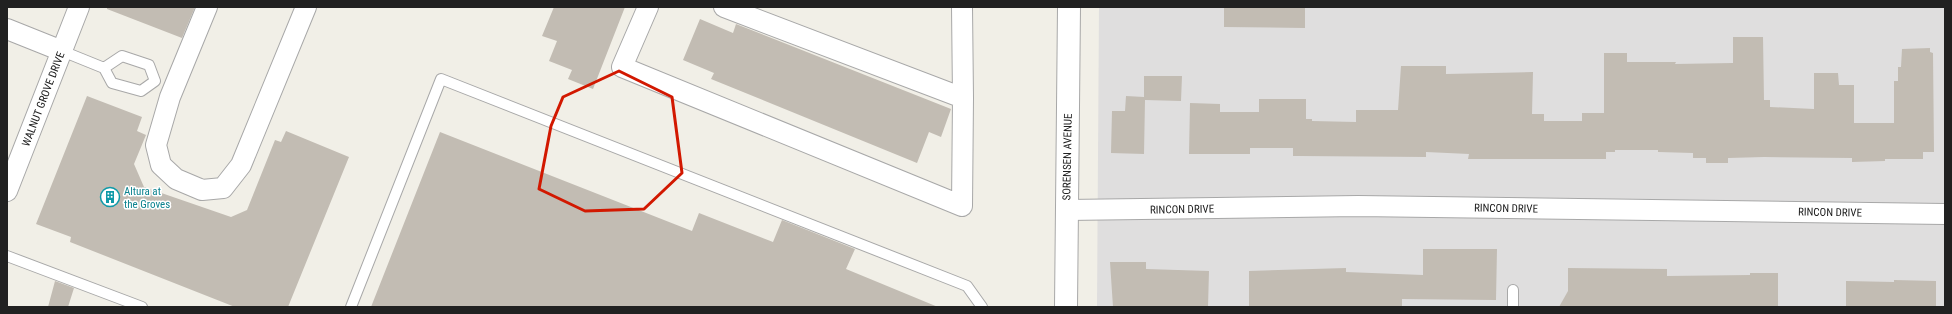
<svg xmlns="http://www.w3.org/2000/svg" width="1952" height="314" viewBox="0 0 1952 314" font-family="'Roboto Condensed',sans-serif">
<rect width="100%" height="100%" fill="#f1efe7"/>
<path fill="#dfdede" d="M 1099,7 L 1945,7 L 1945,307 L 1097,307 Z"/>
<path fill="#c2bcb3" d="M 107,7 L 195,7 L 182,38 L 107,9 Z
M 554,7 L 625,7 L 593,89 L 568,79 L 572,70 L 549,61 L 557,41 L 542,36 Z
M 1224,7 L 1305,7 L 1305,28 L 1224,27 Z
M 700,19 L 733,33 L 736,24 L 951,109 L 941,137 L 929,132 L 917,163 L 711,79 L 714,73 L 683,60 Z
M 1733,37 L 1763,37 L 1764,100 L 1770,100 L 1770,107 L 1814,109 L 1814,73 L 1838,73 L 1839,85 L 1854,85 L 1854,123 L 1894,123 L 1894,81 L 1898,81 L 1898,67 L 1901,67 L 1902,49 L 1930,48 L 1930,52 L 1933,53 L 1934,152 L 1923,152 L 1923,159 L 1885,159 L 1885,161 L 1852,162 L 1852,158 L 1764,157 L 1728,158 L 1728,163 L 1706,163 L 1706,158 L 1693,158 L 1693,153 L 1658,152 L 1658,150 L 1615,150 L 1615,152 L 1606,152 L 1606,159 L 1468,159 L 1469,154 L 1426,152 L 1426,157 L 1298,156 L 1293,156 L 1293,148 L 1250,148 L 1250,154 L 1189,154 L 1190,103 L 1220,104 L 1220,112 L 1259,112 L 1259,99 L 1306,99 L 1306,119 L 1312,119 L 1312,121 L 1356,122 L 1356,110 L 1398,110 L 1401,66 L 1446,66 L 1446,74 L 1533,72 L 1532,114 L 1544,114 L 1544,121 L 1582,121 L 1582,113 L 1604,113 L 1604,53 L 1627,53 L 1627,62 L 1676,62 L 1675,64 L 1733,63 Z
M 1144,76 L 1182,76 L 1181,101 L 1145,100 L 1144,154 L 1111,153 L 1112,111 L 1125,111 L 1126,96 L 1144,97 Z
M 87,96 L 142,117 L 137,131 L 146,135 L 134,164 L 144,187 L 231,217 L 247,210 L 275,140 L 281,142 L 286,131 L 349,157 L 288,307 L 235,307 L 70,242 L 71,237 L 36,224 Z
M 440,132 L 692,231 L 699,213 L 773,242 L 782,220 L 855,249 L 846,269 L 938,307 L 371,307 Z
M 1423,249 L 1497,249 L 1496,300 L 1402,299 L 1402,307 L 1249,307 L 1249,271 L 1346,268 L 1346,272 L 1423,275 Z
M 1110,262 L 1146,262 L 1146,269 L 1209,271 L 1208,307 L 1113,307 Z
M 1568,268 L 1667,269 L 1667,276 L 1750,275 L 1750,273 L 1778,273 L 1778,307 L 1559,307 L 1568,291 Z
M 1894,280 L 1936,281 L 1936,307 L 1846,307 L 1846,281 L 1894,282 Z
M 55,281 L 74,288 L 68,307 L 48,307 Z"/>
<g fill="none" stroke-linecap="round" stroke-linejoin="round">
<defs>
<path id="service" d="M 62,51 L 104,68 L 112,83 L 141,91 L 155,81
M 104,68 L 122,56 L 149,65 L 155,81
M 7,256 L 142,307
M 1513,290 L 1513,307
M 351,307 L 441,79 L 967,286 L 982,307"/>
<path id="minor" d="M 207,7 L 170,97 L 156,145 L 161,165 L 176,179 L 202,190 L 223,188 L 241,165 L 306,7
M 648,7 L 622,67 L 962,206 L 963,98
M 724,7 L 963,98 L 962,7
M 7,29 L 62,51
M 7,191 L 79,7
M 1067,210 L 1358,206 L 1945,214"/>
<path id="tertiary" d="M 1066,307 L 1069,7"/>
</defs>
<use href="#service" stroke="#a8a8a8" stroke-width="12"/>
<use href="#minor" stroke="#a8a8a8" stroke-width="22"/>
<use href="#tertiary" stroke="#a8a8a8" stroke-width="24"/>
<use href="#service" stroke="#fff" stroke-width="10"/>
<use href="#minor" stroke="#fff" stroke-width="20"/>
<use href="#tertiary" stroke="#fff" stroke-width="22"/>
</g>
<path fill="none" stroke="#d21800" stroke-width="3" stroke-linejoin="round" d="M 619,71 L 672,97 L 682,173 L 644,209 L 585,211 L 539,189 L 551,126 L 563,97 Z"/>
<defs>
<symbol id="building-ring" viewBox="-11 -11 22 22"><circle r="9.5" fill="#fff" stroke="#0f9aa8" stroke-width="1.5"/><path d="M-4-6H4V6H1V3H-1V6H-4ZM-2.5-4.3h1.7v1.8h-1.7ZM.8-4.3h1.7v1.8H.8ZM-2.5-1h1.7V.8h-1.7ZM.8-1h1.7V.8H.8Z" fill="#0f9aa8"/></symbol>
</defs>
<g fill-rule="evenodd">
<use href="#building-ring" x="99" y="186" width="22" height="22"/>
</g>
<g text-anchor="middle" stroke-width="3" stroke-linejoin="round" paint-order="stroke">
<g font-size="11" fill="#212121" stroke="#fff">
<text transform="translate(43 99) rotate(-69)" y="4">WALNUT GROVE DRIVE</text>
<text transform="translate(1067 157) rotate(-89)" y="4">SORENSEN AVENUE</text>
<text transform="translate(1506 208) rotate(1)" y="4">RINCON DRIVE</text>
<text transform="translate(1182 209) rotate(-1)" y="4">RINCON DRIVE</text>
<text transform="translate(1830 212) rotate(1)" y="4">RINCON DRIVE</text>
</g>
<g font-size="11" fill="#0d838f" stroke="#fff" text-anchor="start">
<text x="124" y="195">Altura at<tspan x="124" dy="13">the Groves</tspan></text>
</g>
</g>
<rect width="1952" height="314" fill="none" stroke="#212121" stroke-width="16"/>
</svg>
